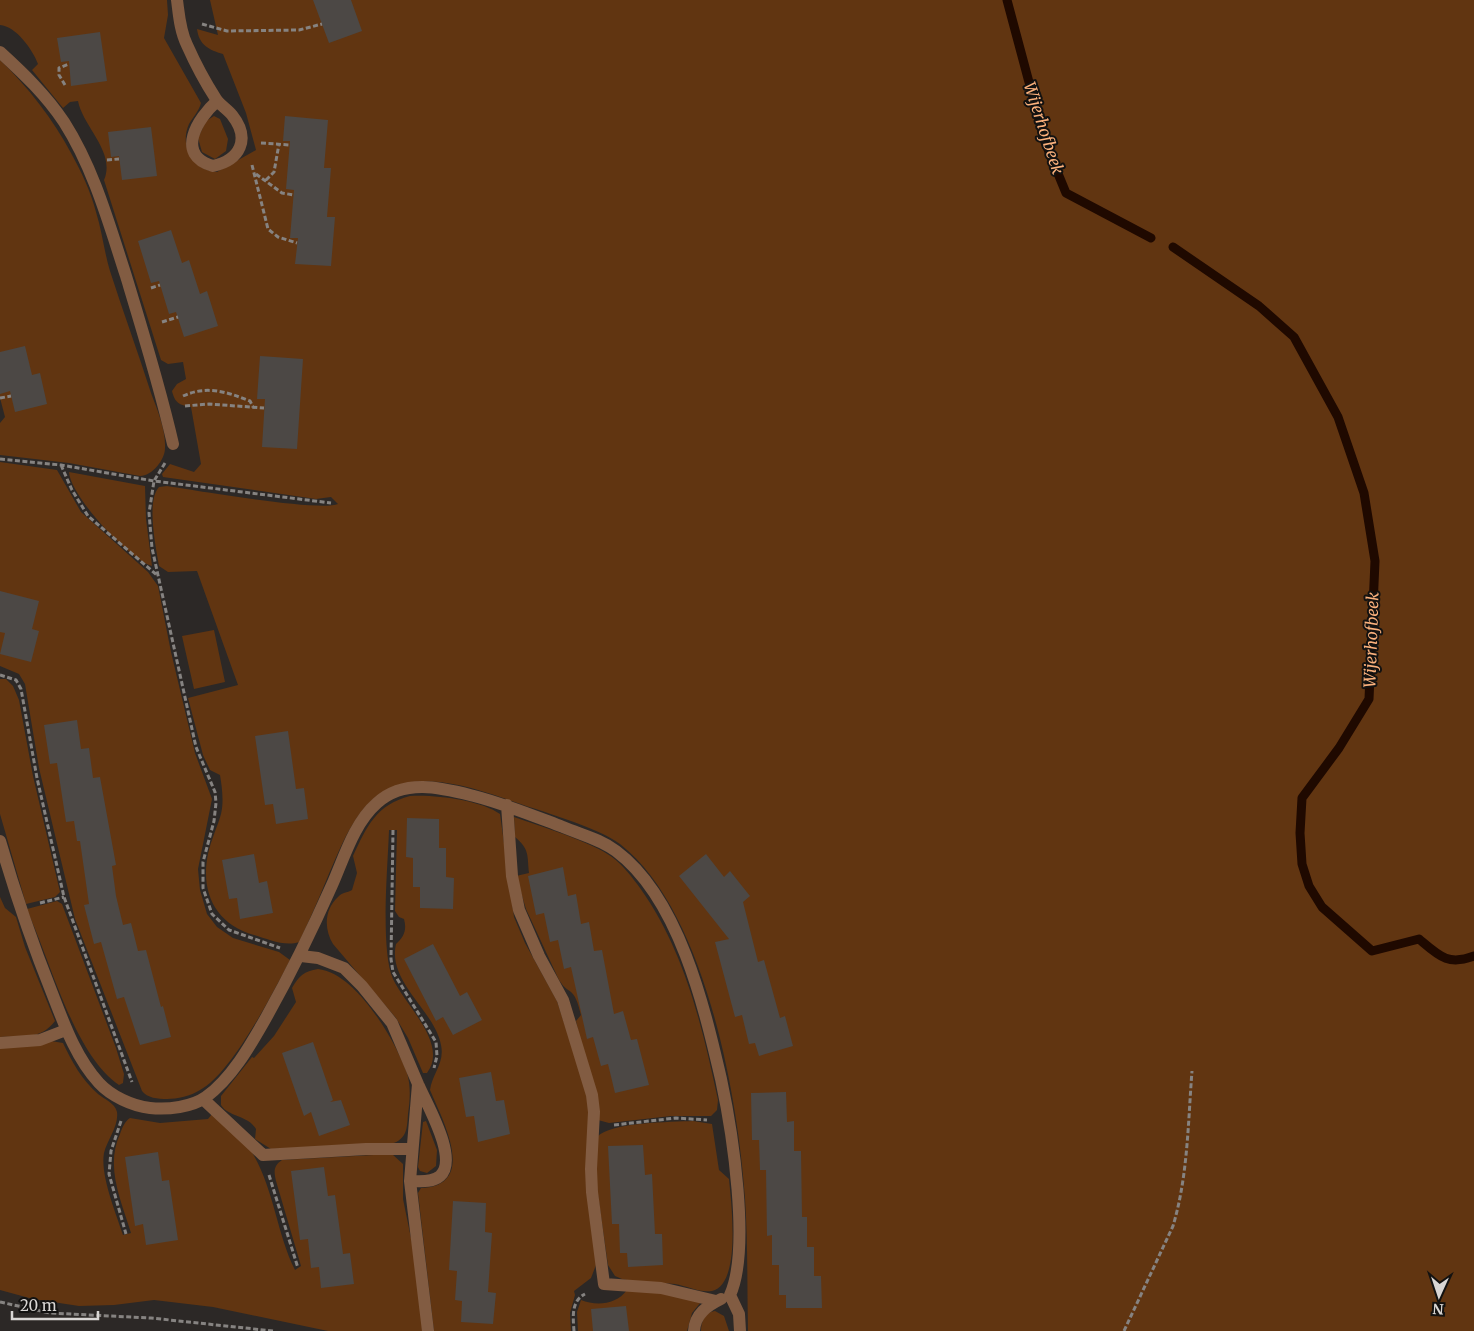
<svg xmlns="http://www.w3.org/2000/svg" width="1474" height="1331" viewBox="0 0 1474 1331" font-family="Merriweather,serif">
<rect width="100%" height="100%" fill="#2c2826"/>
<path fill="#613511" d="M 0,0 L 167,0 L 168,15 L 164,38 L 201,103 C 199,111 193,117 189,124 C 179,146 193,171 217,172 L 256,150 L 246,113 L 223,54 C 209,50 199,45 197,29 L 218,35 L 210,0 L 1474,0 L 1474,1331 L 748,1331 C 747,1287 748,1243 745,1198 C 738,1097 705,910 620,844 C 596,826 536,810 506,799 C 350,742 355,830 299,942 C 285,947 268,939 254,935 C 216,924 200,893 208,854 C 211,840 217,828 221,814 C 224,802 222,787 220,775 L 210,770 L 203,755 L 188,698 L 238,685 L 197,571 L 168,572 L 159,566 C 156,548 146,501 159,487 L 167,486 C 194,490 320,512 338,504 L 331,497 L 316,499 L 163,477 L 162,474 L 170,464 L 194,472 L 201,464 L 191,407 C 179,405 175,403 172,391 L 177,384 L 186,379 L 183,362 L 168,364 L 161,360 L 104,180 C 116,152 83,127 78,101 L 70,102 L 63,108 L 32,70 L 38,64 C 33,50 16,26 0,25 Z
M 0,60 C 28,87 53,119 71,153 C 81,171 91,192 96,212 C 102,231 104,251 110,271 C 123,312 138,352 151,393 C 157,409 166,430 165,448 C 165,460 152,476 140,476 L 69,463 L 0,455 L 0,423 L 5,417 L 0,398 Z
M 214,116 L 220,119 L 228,139 L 226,151 L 215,159 L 202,152 L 198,138 L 206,121 Z
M 0,462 L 57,470 L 81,512 L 148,572 L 158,586 L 171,652 L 195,753 L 212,799 L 198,869 L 200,890 L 207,914 L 217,927 L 233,938 L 279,952 L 290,960 C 273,993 231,1074 200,1090 C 191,1096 177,1099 167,1099 C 158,1099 147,1098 142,1091 L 75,919 L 39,768 L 25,684 L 19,674 L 0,666 Z
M 69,472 L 145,486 L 146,519 L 152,566 C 130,560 70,496 69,472 Z
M 214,630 L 225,682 L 194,689 L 182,636 Z
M 0,679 L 6,679 L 13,686 L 19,700 L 33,776 L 60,892 L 55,897 L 26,904 L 0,814 Z
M 410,796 C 432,794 482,800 500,814 L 514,917 L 525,943 L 557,1001 L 589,1099 L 596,1265 L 591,1278 L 574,1291 L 575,1295 L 570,1313 L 571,1331 L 434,1331 L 418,1193 L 421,1188 C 479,1186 442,1119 430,1090 C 432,1074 445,1063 441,1045 C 435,1011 387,982 396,944 C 404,937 407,930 404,919 L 399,917 L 395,911 L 397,830 L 389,830 C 388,865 380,949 393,979 C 405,1005 449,1044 427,1073 L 423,1073 L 408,1038 L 396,1018 L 333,944 C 324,929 324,910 338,897 C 342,892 347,893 352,890 L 357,873 L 353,856 C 367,826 376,805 410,796 Z
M 514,817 C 540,826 592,842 612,857 C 623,865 632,877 640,888 C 685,951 702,1026 718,1100 L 717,1110 L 711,1116 L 671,1116 L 609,1123 L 598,1120 L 576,1021 L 581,1015 C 579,1008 577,997 571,992 C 565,988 563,986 559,980 L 526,909 L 516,876 L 529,873 C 527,855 530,850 515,837 Z
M 0,897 L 5,908 L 16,917 L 25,947 L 55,1021 C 41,1040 21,1036 0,1037 Z
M 57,901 L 62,904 L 116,1048 L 124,1074 L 123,1083 L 119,1085 C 75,1055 52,966 30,917 L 27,909 Z
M 318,969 C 356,973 395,1040 407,1073 C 411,1086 410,1100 408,1114 C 407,1129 407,1139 391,1144 L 271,1149 L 255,1139 L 256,1129 C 248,1115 228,1117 221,1105 L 221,1096 L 252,1057 L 254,1058 L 274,1036 L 296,1002 L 292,988 C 299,976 304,971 318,969 Z
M 51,1041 L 63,1043 C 72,1062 82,1080 98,1094 C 104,1099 115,1103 117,1112 C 119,1126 107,1140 104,1153 C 100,1175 116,1213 123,1235 L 131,1233 C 121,1200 105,1167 120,1134 C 122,1128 125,1121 130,1118 L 160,1123 L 208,1119 L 212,1114 C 225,1126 245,1139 253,1154 C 274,1190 277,1234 295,1270 L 301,1266 L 276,1181 C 274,1172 273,1166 282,1160 L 392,1154 L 403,1164 L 403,1199 L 413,1248 L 424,1331 L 328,1331 L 213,1307 L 154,1300 L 114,1305 L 79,1306 L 33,1299 L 0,1290 L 0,1047 Z
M 426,1121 L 437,1150 L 436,1166 L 427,1173 L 420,1171 L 418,1167 L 423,1122 Z
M 693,1121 L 712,1124 L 719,1170 L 729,1179 C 731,1201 742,1284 712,1291 C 700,1293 687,1286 675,1284 C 658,1282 639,1283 622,1279 L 615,1276 L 608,1265 L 596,1181 L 597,1137 C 611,1122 671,1122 693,1121 Z
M 627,1290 L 664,1292 L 701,1302 L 692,1313 L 687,1331 L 578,1331 L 577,1312 L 581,1300 C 596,1306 616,1305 627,1290 Z
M 715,1311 L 724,1316 L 729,1331 L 701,1331 C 701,1322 705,1312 715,1311 Z"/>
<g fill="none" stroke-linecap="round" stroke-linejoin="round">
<path stroke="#1f0900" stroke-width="9" d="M 1007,0 L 1045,142 L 1066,193 L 1151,238
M 1173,247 L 1259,306 L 1294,337 L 1338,417 L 1364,493 L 1375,561 L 1369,699 L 1339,748 L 1302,798 L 1300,833 L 1302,864 L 1309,886 L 1322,907 L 1372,951 L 1419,939 C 1439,956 1448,966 1474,956"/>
</g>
<path fill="#4c4845" d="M 313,0 L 351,0 L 362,31 L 329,43 Z
M 100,32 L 107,81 L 71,86 L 69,61 L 61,62 L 57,38 Z
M 285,116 L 328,120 L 324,168 L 331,168 L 327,217 L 335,217 L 331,266 L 295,264 L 298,238 L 290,238 L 294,190 L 286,189 L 290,141 L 283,141 Z
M 151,127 L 157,176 L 122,180 L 119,156 L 111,157 L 108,132 Z
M 171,230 L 182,263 L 189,260 L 200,294 L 207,291 L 218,326 L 184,337 L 176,312 L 169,314 L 159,281 L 151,283 L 138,241 Z
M 25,346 L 32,375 L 40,373 L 47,404 L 15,412 L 10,391 L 0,394 L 0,352 Z
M 260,356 L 303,359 L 297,449 L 262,447 L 265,399 L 257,399 Z
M 0,591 L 39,601 L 32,629 L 39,631 L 31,662 L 0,654 L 5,633 L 0,632 Z
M 77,720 L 81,749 L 89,748 L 93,778 L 100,777 L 116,865 L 112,866 L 116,896 L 123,925 L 131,923 L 138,951 L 146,950 L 161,1007 L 163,1006 L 171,1037 L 140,1045 L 124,997 L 117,999 L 101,942 L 94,944 L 84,905 L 89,904 L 80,841 L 77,841 L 74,821 L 66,822 L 57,763 L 50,764 L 44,725 Z
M 288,731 L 296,789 L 304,788 L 308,819 L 276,824 L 273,804 L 265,805 L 255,736 Z
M 407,818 L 439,819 L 439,848 L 446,848 L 446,877 L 454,878 L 453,909 L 420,908 L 420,887 L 413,887 L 413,858 L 406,857 Z
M 254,854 L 259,883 L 267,881 L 273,913 L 240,919 L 237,898 L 229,899 L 222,860 Z
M 706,854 L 724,877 L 730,871 L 750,896 L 743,902 L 758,962 L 764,960 L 780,1018 L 785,1016 L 793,1046 L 759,1056 L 755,1043 L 749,1044 L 742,1015 L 735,1017 L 715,942 L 729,939 L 679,876 Z
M 563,867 L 568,896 L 576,894 L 581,924 L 589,922 L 594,951 L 602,950 L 614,1014 L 623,1011 L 631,1040 L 637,1039 L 649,1085 L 615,1093 L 608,1064 L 601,1066 L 593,1037 L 587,1039 L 571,967 L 564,969 L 558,940 L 550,942 L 544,913 L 536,915 L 528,876 Z
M 433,944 L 460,996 L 467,992 L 482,1020 L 453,1035 L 443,1017 L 436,1021 L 404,959 Z
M 313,1042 L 333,1100 L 330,1102 L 341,1100 L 350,1125 L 319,1136 L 311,1112 L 304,1116 L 282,1053 Z
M 491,1072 L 496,1101 L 504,1100 L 510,1134 L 478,1142 L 474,1116 L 466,1117 L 459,1078 Z
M 786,1092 L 787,1122 L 794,1121 L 794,1151 L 801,1151 L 802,1217 L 807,1217 L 807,1247 L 814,1247 L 814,1276 L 821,1276 L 822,1308 L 786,1308 L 786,1295 L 779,1295 L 779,1265 L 772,1265 L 772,1235 L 767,1236 L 766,1170 L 760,1170 L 759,1140 L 752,1140 L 751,1093 Z
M 643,1145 L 645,1175 L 652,1174 L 655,1234 L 662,1234 L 663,1265 L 628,1267 L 627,1253 L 620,1253 L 619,1224 L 612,1224 L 608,1146 Z
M 158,1152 L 162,1181 L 169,1180 L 178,1240 L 146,1245 L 143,1224 L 135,1226 L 125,1157 Z
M 324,1167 L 328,1196 L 335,1195 L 343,1254 L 350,1253 L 354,1284 L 321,1288 L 319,1267 L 311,1268 L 308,1239 L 300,1240 L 291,1171 Z
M 453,1201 L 486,1203 L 485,1232 L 492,1233 L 488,1292 L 496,1293 L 493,1324 L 461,1322 L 462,1301 L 455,1300 L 457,1271 L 449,1270 Z
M 626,1306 L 629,1331 L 593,1331 L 591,1309 Z"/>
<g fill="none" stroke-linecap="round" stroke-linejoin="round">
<path stroke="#868381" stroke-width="3" stroke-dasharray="5 2.5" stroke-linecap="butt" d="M 202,24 L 227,31 L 299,30 L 322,24
M 65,85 L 59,75 L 59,68 L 69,64
M 261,143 L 290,145
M 107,160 L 119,159
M 252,165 L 268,229 L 278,237 L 297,243
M 256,174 L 282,193 L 294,195
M 266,180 L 274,172 L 279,144
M 151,288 L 160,285
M 162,322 L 178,317
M 183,396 C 207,385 227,392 250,401 L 253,407
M 0,398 L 11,396
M 185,406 L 209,404 L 264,408
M 0,459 L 61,465 L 154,481 L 331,503
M 165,463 L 154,481 L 149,513 L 152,548 L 196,747 L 215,792 L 216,803 L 214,821 L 203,862 L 203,888 L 212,914 L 229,930 L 280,948
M 61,465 L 72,490 L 88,516 L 158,576
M 0,675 L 16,680 L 21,689 L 37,778 L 64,897 L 132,1082
M 393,830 L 391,959 L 393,972 L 436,1042 L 437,1056 L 434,1068
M 40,903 L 64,897
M 121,1121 L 111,1151 L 109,1174 L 126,1234
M 614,1125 L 676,1118 L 707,1120
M 269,1175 L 298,1268
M 0,1302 L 50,1313 L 151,1318 L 273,1331
M 574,1331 C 573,1317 571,1301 585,1294
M 1124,1331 L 1173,1226 C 1188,1176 1188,1122 1192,1071"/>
<path stroke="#825c42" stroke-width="12" d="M 177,0 C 179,15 180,31 187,45 C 195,63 205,82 216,99 C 220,105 227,109 232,115 C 251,139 240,160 213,166 C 174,155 198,118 217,101
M 0,52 C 23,73 46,95 64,122 C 94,169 109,224 126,276 C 143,332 160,387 173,444
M 507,805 L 512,876 L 519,910 L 539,956 L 563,1000 L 592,1095 L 594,1112 L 591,1169 L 592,1192 L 604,1284 L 661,1288 L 716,1301
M 0,841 C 15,893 32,943 52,993 C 64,1024 76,1058 99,1083 C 111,1096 132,1106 150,1108 C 168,1110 192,1107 206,1097 C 233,1077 251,1044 267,1016 C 291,973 312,930 332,885 C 344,858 354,823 377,803 C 405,778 442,788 474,796 C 505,804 534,816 563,827 C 582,835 600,839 616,851 C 679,898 704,1006 721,1079 C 732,1130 751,1249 730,1295 L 739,1314 L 740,1331
M 301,956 L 318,958 L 344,968 L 362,986 L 392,1023 L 418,1084 L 410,1181 L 428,1331
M 0,1043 L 40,1040 L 66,1030
M 203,1099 L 263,1155 L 366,1149 L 411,1149
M 410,1181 C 419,1181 432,1183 440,1176 C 459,1159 427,1105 419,1086
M 694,1331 C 695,1314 707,1306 721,1299"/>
</g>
<g text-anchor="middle" stroke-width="4" stroke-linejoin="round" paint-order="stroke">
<g font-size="16" font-style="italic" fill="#fbb17c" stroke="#131211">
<text transform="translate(1044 128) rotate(72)" y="6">Wijerhofbeek</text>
<text transform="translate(1371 640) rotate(-88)" y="6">Wijerhofbeek</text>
</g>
</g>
<g transform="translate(1439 1296) rotate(183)" stroke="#131211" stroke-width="4" paint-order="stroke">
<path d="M0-4L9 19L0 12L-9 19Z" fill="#d9d6d4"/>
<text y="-8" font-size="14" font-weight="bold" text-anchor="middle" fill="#d9d6d4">N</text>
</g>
<path d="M12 1311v8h86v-8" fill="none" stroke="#d9d6d4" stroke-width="2.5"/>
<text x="20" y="1311" font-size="15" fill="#d9d6d4" stroke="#131211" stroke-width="4" paint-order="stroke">20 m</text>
</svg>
